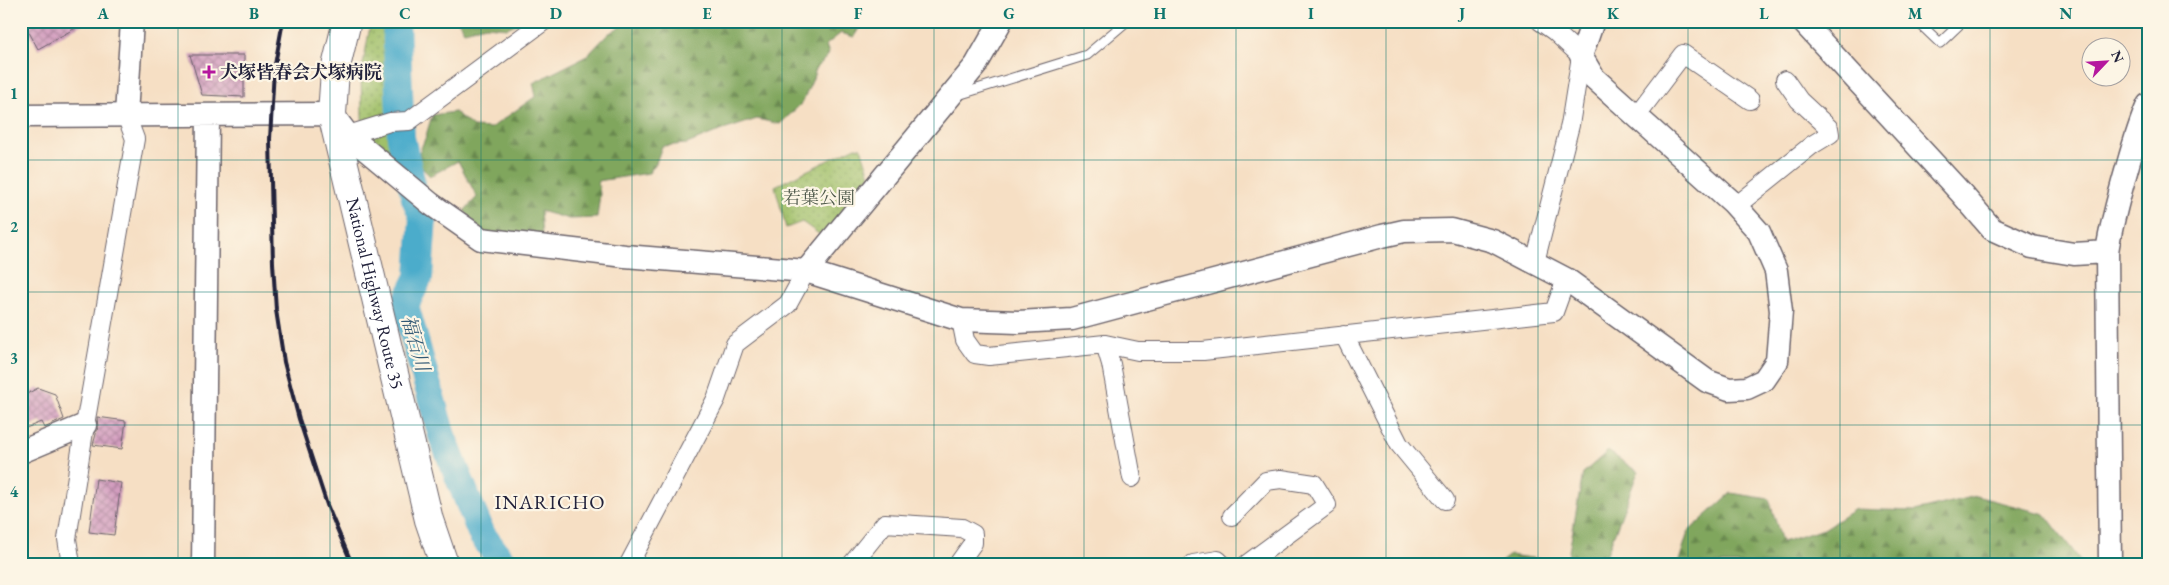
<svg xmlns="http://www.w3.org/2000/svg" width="2169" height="585" viewBox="0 0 2169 585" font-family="'EB Garamond','Noto Serif JP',serif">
<defs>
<pattern id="forest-firs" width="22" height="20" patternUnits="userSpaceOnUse" patternTransform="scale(1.25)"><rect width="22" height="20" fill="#80a65d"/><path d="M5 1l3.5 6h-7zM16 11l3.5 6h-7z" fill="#68874e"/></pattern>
<pattern id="park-dots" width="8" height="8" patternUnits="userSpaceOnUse" patternTransform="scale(1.25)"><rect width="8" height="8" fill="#a0c069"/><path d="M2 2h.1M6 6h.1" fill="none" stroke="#829c58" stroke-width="1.8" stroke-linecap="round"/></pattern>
<pattern id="building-cross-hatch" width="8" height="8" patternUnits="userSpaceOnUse" patternTransform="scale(1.25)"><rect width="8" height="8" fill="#d39dbf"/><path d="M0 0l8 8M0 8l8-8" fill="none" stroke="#ab809c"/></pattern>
</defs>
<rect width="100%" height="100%" fill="#fcf5e5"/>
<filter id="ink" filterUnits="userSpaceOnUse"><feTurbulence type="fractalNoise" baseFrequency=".02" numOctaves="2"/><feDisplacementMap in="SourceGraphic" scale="10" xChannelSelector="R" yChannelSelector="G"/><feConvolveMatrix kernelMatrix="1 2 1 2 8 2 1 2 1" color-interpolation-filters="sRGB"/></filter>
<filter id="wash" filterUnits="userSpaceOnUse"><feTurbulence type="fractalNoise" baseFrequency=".0096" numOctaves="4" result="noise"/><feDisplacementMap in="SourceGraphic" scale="20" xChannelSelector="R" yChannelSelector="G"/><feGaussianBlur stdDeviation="1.12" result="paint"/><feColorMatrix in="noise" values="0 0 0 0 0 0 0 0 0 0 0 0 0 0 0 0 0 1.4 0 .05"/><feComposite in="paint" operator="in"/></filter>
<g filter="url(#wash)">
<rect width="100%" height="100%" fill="#f6dfc4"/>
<path fill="url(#forest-firs)" stroke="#51644c" d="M 458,21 L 523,21 L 507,28 L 486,26 L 464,31 Z
M 629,21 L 863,21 L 854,37 L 841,33 L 826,45 L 829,54 L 816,69 L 812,81 L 802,103 L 780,124 L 757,119 L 714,133 L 687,144 L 662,146 L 656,163 L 649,173 L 598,181 L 600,194 L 597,218 L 569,219 L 540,211 L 542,236 L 484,234 L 464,211 L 477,197 L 458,161 L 430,176 L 415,161 L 425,139 L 432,115 L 455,112 L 473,127 L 491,128 L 536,96 L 533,83 L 587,56 L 608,34 Z
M 1608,451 L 1638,472 L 1603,564 L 1498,564 L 1510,555 L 1567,563 L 1583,473 Z
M 1731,493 L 1769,499 L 1782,542 L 1824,529 L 1855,509 L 1915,511 L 1976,496 L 2045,514 L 2083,564 L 1678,564 L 1688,532 Z"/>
<path fill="url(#park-dots)" stroke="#617152" d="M 371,21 L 391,21 L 397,159 L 392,158 L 369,136 L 362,118 L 361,75 Z
M 856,147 L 861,148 L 870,175 L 826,239 L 802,222 L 786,228 L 775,186 Z"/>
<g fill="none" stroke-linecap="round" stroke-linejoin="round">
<path stroke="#4caccb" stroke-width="28" d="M 396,21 L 401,138 L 415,198 L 423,217 L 419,277 L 405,305 L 442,436 L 482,535 L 504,564"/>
</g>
<g id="blocks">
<path fill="url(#building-cross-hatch)" d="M 23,21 L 88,21 L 38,49 Z
M 190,55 L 244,55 L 244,97 L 202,95 Z
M 38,388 L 55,394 L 64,419 L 44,428 L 41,422 L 21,430 L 21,397 Z
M 97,417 L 126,421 L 122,449 L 93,445 L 98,427 Z
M 96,479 L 121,483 L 114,535 L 89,532 Z"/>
</g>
</g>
<g filter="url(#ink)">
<use href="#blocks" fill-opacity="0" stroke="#6c646b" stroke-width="1"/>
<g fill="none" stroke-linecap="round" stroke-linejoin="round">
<defs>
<path id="service" d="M 1917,21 L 1940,43 L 1963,21
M 958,95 L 1087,55 L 1127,21"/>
<path id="minor" d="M 1636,116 L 1683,54 L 1750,100
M 348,135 L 390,122 L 409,121 L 544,21
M 1736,206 L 1812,145 L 1830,134 L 1829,128 L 1799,100 L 1785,80
M 1535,262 L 1570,125 L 1581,56 L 1554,31 L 1540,21
M 961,320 L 965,340 L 975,354 L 989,356 L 1105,344 L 1138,351 L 1203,351 L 1554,312 L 1566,279
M 1344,335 L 1399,444 L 1445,500
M 1105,344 L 1111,364 L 1132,478
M 1232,516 L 1266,481 L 1281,479 L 1314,484 L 1327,505 L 1247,564
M 71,564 L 67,539 L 85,425 L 135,139 L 126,115
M 629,564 L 716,399 L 735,344 L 788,304 L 806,271
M 852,564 L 885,523 L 962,528 L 973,534 L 973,543 L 958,564
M 1193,564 L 1218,560 L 1222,564"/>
<path id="tertiary" d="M 1802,21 L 1961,193 L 1992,229 L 2032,247 L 2074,254 L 2107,252
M 126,115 L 132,21
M 21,116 L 332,114 L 348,135 L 431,204 L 481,239 L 625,256 L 806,271 L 961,320 L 1018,322 L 1072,319 L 1382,236 L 1404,231 L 1452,230 L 1493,241 L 1566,279 L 1707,381 L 1729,389 L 1747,388 L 1764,380 L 1777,361 L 1781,311 L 1776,271 L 1759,232 L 1732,202 L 1594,78 L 1581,56 L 1593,21
M 806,271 L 976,65 L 1001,21
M 21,452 L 85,425
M 203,564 L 208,116
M 2110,564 L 2107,252 C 2111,224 2119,196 2127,168 C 2133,147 2139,125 2148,105"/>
<g id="trunk">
<path id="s1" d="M 347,21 L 335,71 L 332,114 L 429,520 L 444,564"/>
</g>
</defs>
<use href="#service" stroke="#6c646b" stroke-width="11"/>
<use href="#minor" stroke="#6c646b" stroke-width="20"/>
<use href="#tertiary" stroke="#6c646b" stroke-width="25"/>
<use href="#trunk" stroke="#6c646b" stroke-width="30"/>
<use href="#service" stroke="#fff" stroke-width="9"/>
<use href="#minor" stroke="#fff" stroke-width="18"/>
<use href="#tertiary" stroke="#fff" stroke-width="22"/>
<use href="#trunk" stroke="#fff" stroke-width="28"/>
<path stroke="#22223b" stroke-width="4" d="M 283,21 L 274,70 L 270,139 L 273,263 L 276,310 L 284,362 L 299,419 L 327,505 L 352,564"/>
</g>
</g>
<path fill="none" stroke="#0f766e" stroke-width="1" stroke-opacity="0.55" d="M 178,21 L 178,564M 330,21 L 330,564M 481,21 L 481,564M 632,21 L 632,564M 782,21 L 782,564M 934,21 L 934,564M 1084,21 L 1084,564M 1236,21 L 1236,564M 1386,21 L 1386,564M 1538,21 L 1538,564M 1688,21 L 1688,564M 1840,21 L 1840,564M 1990,21 L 1990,564M 21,160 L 2148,160M 21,292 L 2148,292M 21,425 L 2148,425"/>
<path fill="#b5179e" stroke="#fcf5e5" stroke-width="2" d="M206.5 64.5h5v5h5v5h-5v5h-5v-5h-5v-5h5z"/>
<g text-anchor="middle" stroke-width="4.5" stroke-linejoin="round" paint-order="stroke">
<g font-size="18" font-weight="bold" fill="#22223b" stroke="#fcf5e5" text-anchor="start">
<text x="220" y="78">犬塚皆春会犬塚病院</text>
</g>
<g font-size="18" fill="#4e594b" stroke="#fcf5e5">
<text x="819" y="204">若葉公園</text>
</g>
<g font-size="18" fill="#22223b" stroke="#fcf5e5">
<text dy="6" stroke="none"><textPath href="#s1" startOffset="279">National Highway Route 35</textPath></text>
</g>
<g font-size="19" font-style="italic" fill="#335975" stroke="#fcf5e5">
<text transform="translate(416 343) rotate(74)" y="7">福石川</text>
</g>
<g font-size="20" letter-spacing="1" fill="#22223b" stroke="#fcf5e5">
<text x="550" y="509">INARICHO</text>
</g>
</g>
<rect width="2169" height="585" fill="none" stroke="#fcf5e5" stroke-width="55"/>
<g transform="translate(2106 62) rotate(65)"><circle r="24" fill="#fcf5e5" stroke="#a5a1a1"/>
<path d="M0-4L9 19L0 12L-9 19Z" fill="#b5179e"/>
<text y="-8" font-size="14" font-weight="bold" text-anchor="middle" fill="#22223b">N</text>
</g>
<rect x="28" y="28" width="2114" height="530" fill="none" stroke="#0f766e" stroke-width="2"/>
<g font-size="16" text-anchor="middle" font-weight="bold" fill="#0f766e">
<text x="103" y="19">A</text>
<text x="254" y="19">B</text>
<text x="405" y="19">C</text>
<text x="556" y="19">D</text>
<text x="707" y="19">E</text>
<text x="858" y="19">F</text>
<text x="1009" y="19">G</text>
<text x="1160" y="19">H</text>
<text x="1311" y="19">I</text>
<text x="1462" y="19">J</text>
<text x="1613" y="19">K</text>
<text x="1764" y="19">L</text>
<text x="1915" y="19">M</text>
<text x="2066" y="19">N</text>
<text x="14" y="99">1</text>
<text x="14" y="232">2</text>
<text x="14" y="364">3</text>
<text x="14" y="497">4</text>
</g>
</svg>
